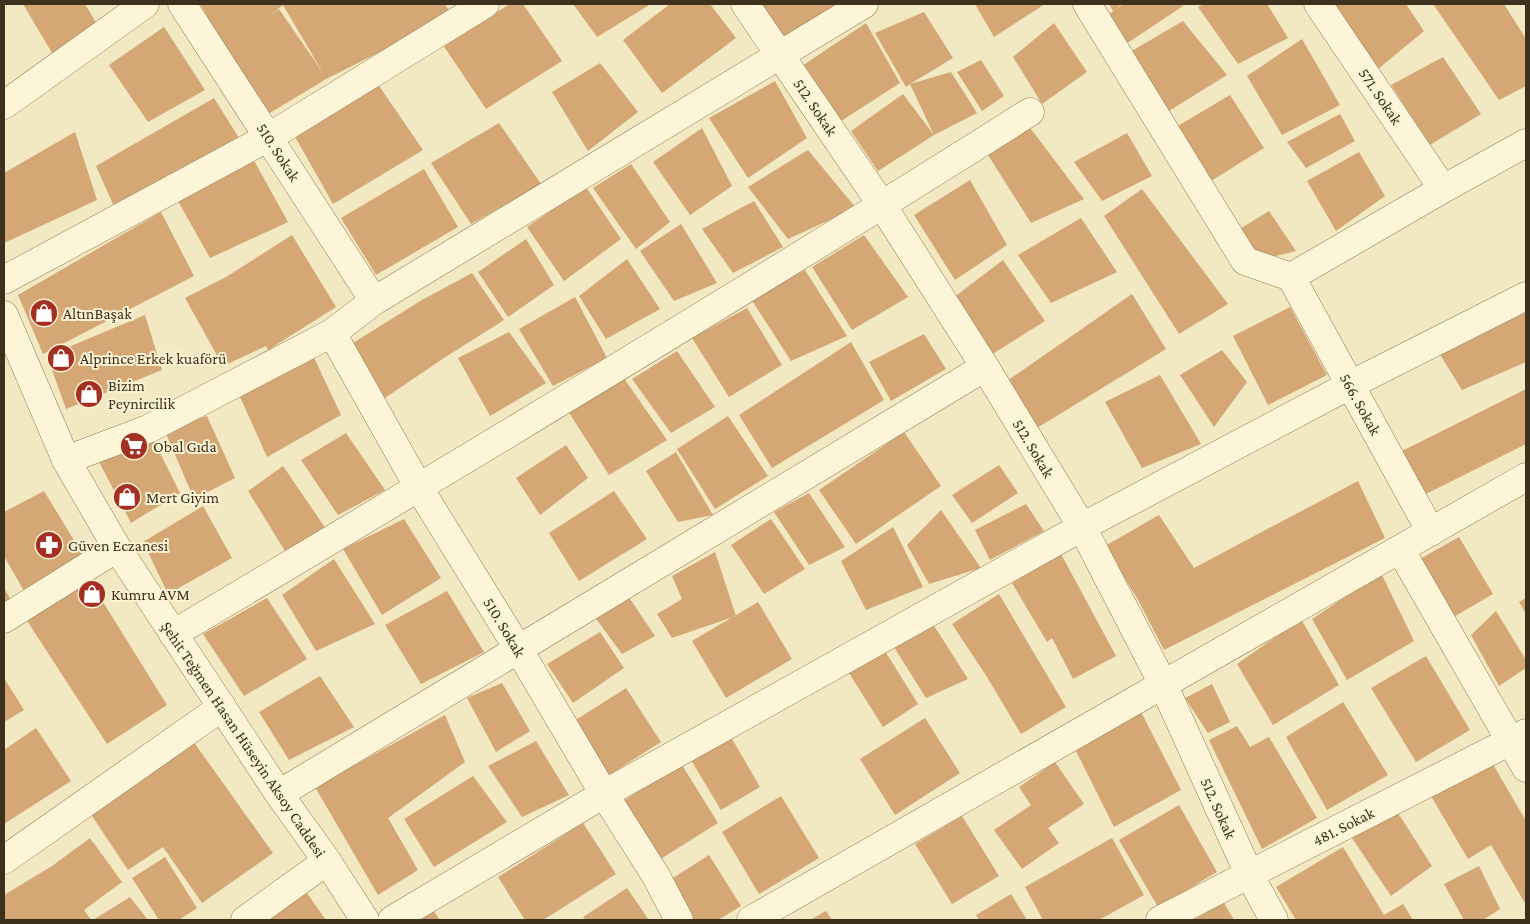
<svg xmlns="http://www.w3.org/2000/svg" width="1530" height="924" viewBox="0 0 1530 924" font-family="'Crimson Pro',serif">
<rect width="100%" height="100%" fill="#f2e9c3"/>
<path fill="#d4a775" fill-rule="evenodd" d="M 23,4 L 85,4 L 98,26 L 52,53 Z
M 200,4 L 445,4 L 452,16 L 326,79 L 265,116 ZM 283,5 L 323,73 L 279,9 L 270,15 Z
M 510,4 L 523,4 L 562,61 L 486,109 L 443,45 Z
M 573,4 L 651,4 L 597,37 Z
M 670,4 L 710,4 L 736,38 L 662,93 L 623,40 Z
M 761,4 L 844,4 L 784,42 Z
M 975,4 L 1045,4 L 994,37 Z
M 1109,4 L 1121,4 L 1116,9 L 1123,4 L 1181,4 L 1183,6 L 1126,44 L 1109,15 L 1113,11 Z
M 1204,4 L 1267,4 L 1288,38 L 1238,64 L 1198,7 Z
M 1332,4 L 1406,4 L 1424,31 L 1378,69 Z
M 1433,4 L 1504,4 L 1526,39 L 1526,86 L 1499,100 Z
M 924,12 L 953,58 L 910,84 L 951,72 L 977,113 L 934,135 L 878,171 L 851,131 L 903,94 L 934,135 L 910,84 L 906,87 L 875,33 Z
M 1183,21 L 1227,75 L 1169,111 L 1130,52 Z
M 866,23 L 900,83 L 838,123 L 802,66 Z
M 1054,23 L 1087,72 L 1042,104 L 1013,57 Z
M 164,27 L 205,90 L 148,122 L 109,65 Z
M 1302,39 L 1340,105 L 1282,135 L 1247,76 Z
M 1443,57 L 1481,114 L 1430,145 L 1391,85 Z
M 981,60 L 1004,96 L 982,111 L 957,72 Z
M 600,63 L 638,112 L 588,151 L 552,92 Z
M 375,80 L 423,150 L 333,204 L 293,133 Z
M 775,81 L 807,138 L 748,178 L 709,118 Z
M 1230,95 L 1264,148 L 1211,181 L 1176,127 Z
M 214,98 L 239,138 L 116,211 L 96,166 Z
M 1340,114 L 1355,141 L 1306,168 L 1287,142 Z
M 499,123 L 541,184 L 471,224 L 431,163 Z
M 702,128 L 732,186 L 690,215 L 653,162 Z
M 1031,129 L 1084,199 L 1031,223 L 981,144 Z
M 75,132 L 97,200 L 4,243 L 4,173 Z
M 1127,133 L 1152,176 L 1102,201 L 1074,162 Z
M 808,150 L 856,208 L 788,239 L 748,187 Z
M 1359,152 L 1385,196 L 1336,231 L 1307,181 Z
M 252,157 L 288,222 L 210,258 L 174,194 Z
M 631,164 L 670,222 L 636,249 L 593,188 Z
M 424,169 L 458,227 L 376,275 L 341,218 Z
M 970,180 L 1007,245 L 955,280 L 914,215 Z
M 586,187 L 621,239 L 564,281 L 527,227 Z
M 1142,189 L 1228,304 L 1179,334 L 1104,216 Z
M 754,201 L 783,247 L 733,273 L 702,229 Z
M 1269,211 L 1296,251 L 1260,260 L 1235,232 Z
M 161,212 L 194,276 L 43,354 L 18,295 Z
M 1081,218 L 1117,272 L 1051,303 L 1018,255 Z
M 681,224 L 717,283 L 674,301 L 640,251 Z
M 292,235 L 336,307 L 268,350 L 266,346 L 223,366 L 185,298 L 226,277 Z
M 864,235 L 908,297 L 852,330 L 812,267 Z
M 526,239 L 554,285 L 508,317 L 478,272 Z
M 627,259 L 660,309 L 606,339 L 579,296 Z
M 1003,260 L 1045,321 L 991,355 L 953,298 Z
M 805,270 L 847,336 L 791,361 L 751,299 Z
M 472,273 L 504,320 L 447,356 L 382,400 L 353,343 L 422,300 Z
M 1132,294 L 1166,349 L 1037,428 L 1007,381 Z
M 575,297 L 607,358 L 553,386 L 519,329 Z
M 1290,307 L 1327,375 L 1268,405 L 1233,336 Z
M 747,308 L 782,365 L 729,397 L 692,338 Z
M 1526,309 L 1526,362 L 1462,390 L 1439,353 Z
M 145,315 L 162,370 L 66,409 L 47,356 Z
M 509,332 L 546,383 L 490,416 L 458,358 Z
M 924,334 L 946,369 L 891,401 L 869,362 Z
M 851,342 L 884,400 L 772,468 L 739,415 Z
M 1222,350 L 1247,382 L 1214,427 L 1180,375 Z
M 311,351 L 341,415 L 267,457 L 237,390 Z
M 677,351 L 715,407 L 671,433 L 632,379 Z
M 1160,375 L 1201,444 L 1142,468 L 1105,402 Z
M 623,377 L 667,440 L 609,475 L 564,405 Z
M 1526,389 L 1526,444 L 1424,495 L 1396,454 Z
M 207,416 L 235,478 L 194,499 L 164,429 Z
M 728,416 L 768,476 L 715,509 L 677,449 Z
M 148,429 L 180,493 L 131,523 L 96,456 Z
M 904,432 L 941,486 L 856,544 L 819,490 Z
M 346,433 L 385,490 L 338,515 L 301,460 Z
M 566,445 L 588,478 L 540,515 L 516,478 Z
M 676,452 L 713,515 L 678,522 L 646,471 Z
M 999,465 L 1018,493 L 972,523 L 952,495 Z
M 283,466 L 326,529 L 285,551 L 248,491 Z
M 1358,481 L 1385,538 L 1164,650 L 1137,598 L 1105,546 L 1159,515 L 1194,568 Z
M 44,491 L 86,560 L 28,598 L 4,556 L 4,512 Z
M 614,491 L 647,539 L 579,581 L 549,533 Z
M 809,493 L 845,547 L 809,565 L 774,512 Z
M 1026,504 L 1044,531 L 990,560 L 975,530 Z
M 203,506 L 232,558 L 168,594 L 143,542 Z
M 941,510 L 981,568 L 929,584 L 907,545 Z
M 404,519 L 441,578 L 382,615 L 343,549 Z
M 771,519 L 805,569 L 764,594 L 731,545 Z
M 893,527 L 923,587 L 866,610 L 841,561 Z
M 1459,537 L 1493,594 L 1452,618 L 1420,559 Z
M 715,552 L 736,616 L 672,638 L 657,614 L 682,599 L 672,576 Z
M 1061,554 L 1116,656 L 1073,679 L 1052,638 L 1047,642 L 1012,583 Z
M 334,559 L 375,624 L 316,651 L 282,595 Z
M 85,573 L 167,705 L 107,744 L 22,613 Z
M 1381,573 L 1414,641 L 1347,680 L 1312,619 Z
M 4,588 L 15,607 L 4,613 Z
M 447,591 L 484,652 L 421,684 L 385,625 Z
M 999,594 L 1066,707 L 1021,734 L 987,677 L 952,624 Z
M 628,596 L 655,636 L 622,654 L 594,616 Z
M 267,598 L 307,659 L 244,696 L 203,634 Z
M 1526,598 L 1526,614 L 1519,602 Z
M 758,602 L 792,659 L 726,698 L 692,641 Z
M 1496,611 L 1526,660 L 1526,668 L 1499,686 L 1471,635 Z
M 1301,619 L 1339,685 L 1273,725 L 1237,664 Z
M 931,621 L 968,679 L 926,698 L 892,644 Z
M 600,632 L 624,668 L 573,703 L 547,664 Z
M 885,651 L 918,704 L 883,727 L 849,673 Z
M 1426,656 L 1470,730 L 1416,762 L 1371,688 Z
M 320,676 L 354,727 L 289,760 L 259,712 Z
M 4,678 L 24,710 L 4,722 Z
M 502,683 L 530,731 L 496,752 L 467,698 Z
M 1212,684 L 1230,722 L 1208,733 L 1185,698 Z
M 626,688 L 661,742 L 606,777 L 571,723 Z
M 1343,702 L 1388,775 L 1327,810 L 1286,737 Z
M 1141,712 L 1181,790 L 1114,827 L 1076,751 Z
M 445,715 L 465,762 L 388,818 L 418,870 L 378,895 L 315,787 Z
M 925,718 L 960,773 L 895,815 L 860,759 Z
M 1237,726 L 1250,747 L 1269,737 L 1317,818 L 1262,849 L 1209,740 Z
M 36,728 L 71,781 L 4,824 L 4,750 Z
M 731,737 L 760,787 L 721,810 L 691,760 Z
M 193,741 L 273,853 L 202,903 L 163,847 L 128,870 L 90,813 Z
M 536,741 L 569,795 L 522,817 L 488,766 Z
M 1491,761 L 1526,821 L 1526,905 L 1491,845 L 1468,859 L 1431,796 Z
M 1055,762 L 1084,804 L 1048,828 L 1059,843 L 1022,869 L 994,830 L 1031,805 L 1019,787 Z
M 682,765 L 718,823 L 659,860 L 623,801 Z
M 473,776 L 507,822 L 434,867 L 404,819 Z
M 781,796 L 819,858 L 759,894 L 722,832 Z
M 1179,805 L 1217,872 L 1158,907 L 1119,840 Z
M 1396,810 L 1432,866 L 1391,896 L 1352,838 Z
M 962,816 L 999,876 L 952,904 L 915,844 Z
M 583,823 L 616,874 L 543,920 L 525,920 L 498,877 Z
M 90,838 L 122,882 L 84,910 L 91,920 L 4,920 L 4,895 L 52,866 Z
M 1112,838 L 1144,895 L 1099,920 L 1043,920 L 1025,887 Z
M 1343,847 L 1384,915 L 1403,904 L 1413,920 L 1296,920 L 1276,887 Z
M 709,855 L 741,906 L 718,920 L 690,920 L 665,883 Z
M 165,857 L 197,908 L 179,920 L 159,920 L 132,878 Z
M 1479,866 L 1500,909 L 1483,920 L 1464,920 L 1444,884 Z
M 299,882 L 326,920 L 245,920 Z
M 627,888 L 649,920 L 585,920 L 583,917 Z
M 1011,894 L 1027,920 L 979,920 L 976,915 Z
M 130,897 L 148,920 L 93,920 Z
M 1224,903 L 1234,920 L 1193,920 Z
M 433,910 L 440,920 L 421,920 Z
M 826,911 L 832,920 L 810,920 Z"/>
<g fill="none" stroke-linecap="round" stroke-linejoin="round">
<defs>
<path id="minor" d="M 182,4 L 374,301
M 745,4 L 882,205 L 985,367 L 1082,527 L 1163,684 L 1249,874 L 1274,920
M 1087,4 L 1245,261 L 1291,277 L 1443,189 L 1526,143
M 1318,4 L 1443,189
M 4,105 L 145,4
M 1291,277 L 1431,532
M 4,280 L 269,137 L 485,4
M 332,333 L 419,488 L 519,650 L 604,794 L 656,876 L 679,920
M 66,460 L 148,429 L 332,333 L 374,301 L 864,4
M 1400,549 L 1526,768
M 4,619 L 117,548
M 173,634 C 461,463 747,291 1030,112
M 279,794 L 985,367
M 4,860 L 222,707
M 245,920 L 327,861
M 392,920 L 604,794 L 1082,527 L 1350,385 L 1526,296
M 751,920 L 1526,477
M 1160,920 L 1526,733"/>
<path id="tertiary" d="M 4,315 L 66,460 L 117,548 L 279,794 L 327,861 L 365,920"/>
</defs>
<use href="#minor" stroke="#8e7b58" stroke-width="29"/>
<use href="#tertiary" stroke="#8e7b58" stroke-width="29"/>
<use href="#minor" stroke="#fcf5d7" stroke-width="28"/>
<use href="#tertiary" stroke="#fcf5d7" stroke-width="28"/>
</g>
<defs>
<symbol id="shop-disc" viewBox="-11 -11 22 22"><circle r="9.5" fill="#a33022" stroke="#f9f2d3"/><path d="M-5-2.5h2.3a2.7 3.5 0 0 1 5.4 0H5L5.5 6h-11ZM-1.5-2.5h3a1.5 2.3 0 0 0-3 0Z" fill="#fff"/></symbol>
<symbol id="supermarket-disc" viewBox="-11 -11 22 22"><circle r="9.5" fill="#a33022" stroke="#f9f2d3"/><path d="M-6-5.5h2.5l.6 2H6L4.5 2H-2.5L-4.4-4H-6ZM-1.5 3.2a1.3 1.3 0 1 0 .1 0ZM3 3.2a1.3 1.3 0 1 0 .1 0Z" fill="#fff"/></symbol>
<symbol id="pharmacy-disc" viewBox="-11 -11 22 22"><circle r="9.5" fill="#a33022" stroke="#f9f2d3"/><path d="M-2-6h4v4h4v4h-4v4h-4v-4h-4v-4h4Z" fill="#fff"/></symbol>
</defs>
<g fill-rule="evenodd">
<use href="#shop-disc" x="28" y="297" width="32" height="32"/>
<use href="#shop-disc" x="45" y="342" width="32" height="32"/>
<use href="#shop-disc" x="73" y="378" width="32" height="32"/>
<use href="#supermarket-disc" x="118" y="430" width="32" height="32"/>
<use href="#shop-disc" x="111" y="481" width="32" height="32"/>
<use href="#pharmacy-disc" x="33" y="529" width="32" height="32"/>
<use href="#shop-disc" x="76" y="578" width="32" height="32"/>
</g>
<g text-anchor="middle" stroke-width="4" stroke-linejoin="round" paint-order="stroke">
<g font-size="16" fill="#3d301d" stroke="#f9f2d3">
<text transform="translate(1381 96) rotate(56)" y="6">571. Sokak</text>
<text transform="translate(816 107) rotate(56)" y="6">512. Sokak</text>
<text transform="translate(279 152) rotate(57)" y="6">510. Sokak</text>
<text transform="translate(1361 404) rotate(61)" y="6">566. Sokak</text>
<text transform="translate(1034 448) rotate(59)" y="6">512. Sokak</text>
<text transform="translate(505 627) rotate(59)" y="6">510. Sokak</text>
<text transform="translate(244 739) rotate(56)" y="6">Şehit Teğmen Hasan Hüseyin Aksoy Caddesi</text>
<text transform="translate(1219 808) rotate(66)" y="6">512. Sokak</text>
<text transform="translate(1343 826) rotate(-27)" y="6">481. Sokak</text>
</g>
<g font-size="16" fill="#3d301d" stroke="#f9f2d3" text-anchor="start">
<text x="63" y="319">AltınBaşak</text>
<text x="80" y="364">Alprince Erkek kuaförü</text>
<text x="108" y="391">Bizim<tspan x="108" dy="18">Peynircilik</tspan></text>
<text x="153" y="452">Obal Gıda</text>
<text x="146" y="503">Mert Giyim</text>
<text x="68" y="551">Güven Eczanesi</text>
<text x="111" y="600">Kumru AVM</text>
</g>
</g>
<rect width="1530" height="924" fill="none" stroke="#3d301d" stroke-width="10"/>
</svg>
